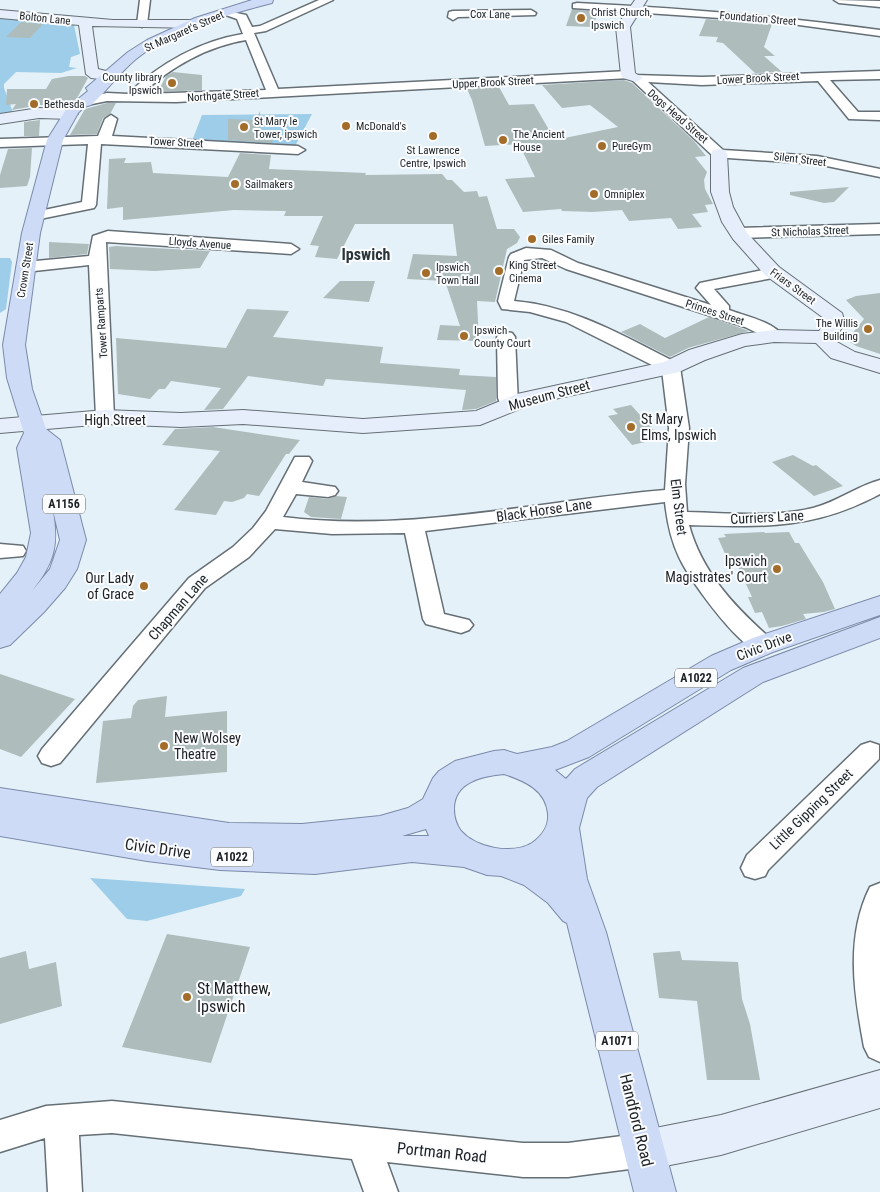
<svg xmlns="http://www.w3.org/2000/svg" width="880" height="1192" viewBox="0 0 880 1192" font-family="'Roboto Condensed',sans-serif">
<rect width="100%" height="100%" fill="#e5f1f8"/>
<path fill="#9dcde8" d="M 0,17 L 74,25 L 80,54 L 71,57 L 69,67 L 77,68 L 61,73 L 16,72 L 4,84 L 4,88 L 14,115 L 0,114 Z
M 312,114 L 294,148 L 192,141 L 202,115 Z
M 0,258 L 10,258 L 12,262 L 6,309 L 0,313 Z
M 90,878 L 245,889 L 241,896 L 147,921 L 127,919 Z"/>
<path fill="#aebcbc" d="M 572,9 L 598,12 L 593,27 L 566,26 Z
M 706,19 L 772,24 L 764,47 L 775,56 L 764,56 L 782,72 L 755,73 L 723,43 L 716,42 L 718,37 L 699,36 Z
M 21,22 L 31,23 L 43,24 L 30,38 L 6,37 Z
M 173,72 L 202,75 L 202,90 L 158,92 L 166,76 Z
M 69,76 L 85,76 L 88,78 L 77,98 L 68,105 L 40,105 L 12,110 L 16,104 L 6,105 L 7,89 L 46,89 L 52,79 Z
M 624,80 L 632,83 L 694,141 L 706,156 L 695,157 L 707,172 L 704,180 L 705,189 L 713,204 L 705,205 L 708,212 L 692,214 L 702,227 L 678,229 L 671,218 L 629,221 L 622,210 L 593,212 L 562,211 L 561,209 L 523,212 L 505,179 L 535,177 L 519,144 L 485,146 L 472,100 L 467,89 L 499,87 L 509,105 L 534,104 L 555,140 L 618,127 L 590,105 L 562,108 L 542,85 Z
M 107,103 L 116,103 L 110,114 L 103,118 L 97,134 L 70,135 L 85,109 Z
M 260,111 L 261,134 L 273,134 L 272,143 L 228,140 L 228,119 L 256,120 Z
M 40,120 L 39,136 L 24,136 L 24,122 Z
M 32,148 L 30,177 L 27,186 L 0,188 L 0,175 L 8,149 Z
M 240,153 L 271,155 L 269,169 L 366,173 L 365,175 L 442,174 L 447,180 L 452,180 L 464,192 L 477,191 L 479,197 L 487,196 L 497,229 L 514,229 L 520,237 L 517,243 L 507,249 L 495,302 L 477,301 L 479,341 L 437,340 L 440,325 L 460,326 L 445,281 L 407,279 L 413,254 L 457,256 L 453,224 L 355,224 L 337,259 L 315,257 L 319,246 L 310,245 L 323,216 L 284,216 L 286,211 L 234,210 L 123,220 L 123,207 L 107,209 L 109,159 L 126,158 L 124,163 L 129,163 L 151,162 L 153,173 L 228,177 Z
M 849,187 L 834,202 L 824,203 L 790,195 L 790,192 Z
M 49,242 L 89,244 L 87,254 L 49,258 Z
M 116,246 L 210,251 L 200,268 L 155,271 L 110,269 L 109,247 Z
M 340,281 L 375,281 L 369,302 L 323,298 Z
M 880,293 L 880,354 L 856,346 L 847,340 L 864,319 L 846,300 L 856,296 Z
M 247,309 L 289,311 L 273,337 L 383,347 L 380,363 L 460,369 L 459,375 L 496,377 L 496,401 L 476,409 L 462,410 L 466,390 L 326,379 L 323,386 L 248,376 L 223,409 L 204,410 L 221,388 L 171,381 L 165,389 L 159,389 L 150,399 L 118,394 L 116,338 L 226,348 Z
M 709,317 L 749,331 L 688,348 L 670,357 L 621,332 L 640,324 L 665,338 Z
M 631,405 L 660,437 L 657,437 L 659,439 L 632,445 L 608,416 L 618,414 L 613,409 Z
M 213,427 L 300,440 L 289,454 L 286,454 L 259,496 L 247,494 L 244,498 L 232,502 L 224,501 L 216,515 L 174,510 L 220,451 L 162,445 L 175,429 Z
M 793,455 L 813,466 L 816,465 L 843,486 L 814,496 L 772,462 Z
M 336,496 L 347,497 L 341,519 L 311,517 L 304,512 L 309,497 L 328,499 Z
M 764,532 L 765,533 L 789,532 L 795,543 L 799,543 L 823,582 L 835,609 L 824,612 L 803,614 L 806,619 L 782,626 L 769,628 L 762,612 L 755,613 L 748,597 L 752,597 L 733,556 L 726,556 L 718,538 L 726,537 L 724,534 Z
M 0,674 L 75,699 L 21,757 L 0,749 Z
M 167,696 L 165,717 L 227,711 L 227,772 L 96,783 L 103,721 L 131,718 L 133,706 L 138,700 Z
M 167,934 L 250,947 L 211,1063 L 122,1047 Z
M 26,951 L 29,969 L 56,962 L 62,1006 L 0,1024 L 0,958 Z
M 680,951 L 682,960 L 738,962 L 742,999 L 750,1024 L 760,1080 L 707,1080 L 697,1001 L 659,998 L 653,953 Z"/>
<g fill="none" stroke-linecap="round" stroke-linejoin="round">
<defs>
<path id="street" d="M 140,0 L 150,0 L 147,24 L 142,27 L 137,24 Z
M 319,0 L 333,0 L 266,31 L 254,33 L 278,89 L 628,71 L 634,75 L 702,77 L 880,71 L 880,79 L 830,80 L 858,112 L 880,112 L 880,120 L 849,119 L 818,81 L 702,85 L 648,82 L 723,150 L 817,156 L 880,169 L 880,177 L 817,164 L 714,157 L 630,78 L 176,102 L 107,101 L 87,105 L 81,101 L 83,98 L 107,93 L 128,94 C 160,63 200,41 243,34 L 237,19 L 223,14 L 223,10 L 246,15 L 252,27 L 260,26 ZM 246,40 L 266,90 L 142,94 C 170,67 208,46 246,40 Z
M 834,0 L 880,1 L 880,7 L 839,3 Z
M 577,3 C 680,8 778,16 880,30 L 880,36 L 777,22 L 573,8 L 573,4 Z
M 531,10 L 536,13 L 535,15 L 458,17 L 453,20 L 448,17 L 449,12 L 453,11 Z
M 111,115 L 117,119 L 112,136 L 298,146 L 305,150 L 298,154 L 101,144 L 96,205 L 94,208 L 35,220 L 30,219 L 28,216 L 30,213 L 82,202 L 88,144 L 0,147 L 0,139 L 98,136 L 105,119 Z
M 880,224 L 880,234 L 739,238 L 731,233 L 739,228 Z
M 108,231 L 291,244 L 299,249 L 291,254 L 106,242 L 114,417 L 112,421 L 98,421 L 96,417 L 89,265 L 25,272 L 17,267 L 25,262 L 89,256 L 93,236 Z
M 526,248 L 551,250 L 578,263 L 711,305 L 696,288 L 700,283 L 773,268 L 781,273 L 773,278 L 714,289 L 729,306 L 729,310 C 745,316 772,321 783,336 L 780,340 L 774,341 L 745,327 L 566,269 L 542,258 L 524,260 L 514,301 C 574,306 625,337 677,363 L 680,367 L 689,428 L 685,484 L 687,512 C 728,513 772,518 813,508 C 837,502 857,486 880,480 L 880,494 C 813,530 763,527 689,525 C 702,573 735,607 771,639 L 775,645 L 771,651 C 766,652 762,653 757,651 C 735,642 689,579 679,557 C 671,540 667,521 665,502 L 425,531 L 444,614 L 469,620 L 473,625 L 469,630 L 461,633 L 426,624 L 423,619 L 405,533 L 332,534 L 275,529 L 249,557 L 205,588 L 60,763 L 51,766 L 42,763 L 38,756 L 42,749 L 189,578 L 233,547 L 253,528 L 266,511 L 295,457 L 309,457 L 312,461 L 302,482 L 335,487 L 338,491 L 335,495 L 328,497 L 296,494 L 283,517 C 410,533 538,501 665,490 L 669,428 L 662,370 L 566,322 L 530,312 L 502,309 L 498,301 L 509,257 L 511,254 Z
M 506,332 L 512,333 L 515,337 L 518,404 L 516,408 L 502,408 L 498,398 L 497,337 L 500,333 Z
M 0,544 L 23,546 L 26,551 L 23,556 L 0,558 Z
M 870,742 L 879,745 L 879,759 L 768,870 L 765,876 L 755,879 L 745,876 L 741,868 L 747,855 L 861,745 Z
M 880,883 L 880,1062 L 869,1057 L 864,1047 C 854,994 845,937 870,887 Z
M 112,1101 L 523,1143 L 568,1143 L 645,1133 L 657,1138 L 662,1150 L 657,1162 L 645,1167 L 568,1177 L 523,1177 L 387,1162 L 398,1192 L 364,1192 L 352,1159 L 112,1133 L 79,1135 L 82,1192 L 48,1192 L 45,1138 L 0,1152 L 0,1120 L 46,1106 Z"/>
<path id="secondary" d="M 635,0 L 647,0 L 630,27 L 635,73 L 643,78 L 636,82 L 623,78 L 621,75 L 616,27 Z
M 0,10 L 113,20 L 197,20 L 204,24 L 197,28 L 92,26 L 98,69 L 114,73 L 116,76 L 109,80 L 91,78 L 86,74 L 79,25 L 0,18 Z
M 39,108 L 70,109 L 78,114 L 70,119 L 39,118 L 0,124 L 0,114 Z
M 719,149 L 725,150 L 727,154 L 729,192 L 733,207 L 747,233 L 779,267 L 842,313 L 845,323 L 836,337 L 837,342 L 855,352 L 880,359 L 880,373 L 831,358 L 816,343 L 774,342 L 745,346 L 705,360 L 679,372 L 532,404 L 480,425 L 363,433 L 243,424 L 181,427 L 105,424 L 0,433 L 0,419 L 105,410 L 181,413 L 243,410 L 363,419 L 476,411 L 517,394 L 664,362 L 689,350 L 742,334 L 774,330 L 819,331 L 825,323 L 825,319 L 765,275 L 733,239 L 722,222 L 711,192 L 711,154 L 713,150 Z
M 880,1070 L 880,1108 L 721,1155 L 645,1170 L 630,1164 L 624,1150 L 630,1136 L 645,1130 L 721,1115 Z"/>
<path id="primary" d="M 252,0 L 273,0 L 272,3 C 229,14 171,30 136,59 C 119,73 108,90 91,105 L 84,107 L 78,113 L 63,140 L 40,233 L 25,345 L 32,389 L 46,429 L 60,440 L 86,540 L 77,569 L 65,588 L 44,612 L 10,645 L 0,648 L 0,594 L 17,573 L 26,557 L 31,533 L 17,448 L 24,433 L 7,378 L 3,345 L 22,233 L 47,140 L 67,108 L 88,91 L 86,88 L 128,52 L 147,40 L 195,18 ZM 52,506 L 60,540 L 50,569 L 32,591 C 56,561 59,543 52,506 Z
M 880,596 L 880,615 L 773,652 L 731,670 L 589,757 L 555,770 L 566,779 L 575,769 L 743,668 L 880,617 L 880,638 L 763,682 L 597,787 L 587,798 L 579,828 L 587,879 L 606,932 L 676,1192 L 634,1192 L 567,923 L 563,921 L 548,903 L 524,885 L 501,876 L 487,875 L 464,867 L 412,862 L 315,874 L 220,870 L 147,861 L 0,836 L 0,788 L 229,823 L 302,824 L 380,816 L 408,808 L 423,799 L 433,778 L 439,771 L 455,761 L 494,751 L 504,750 L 517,754 L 552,747 L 567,741 L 711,656 L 753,638 ZM 504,774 C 525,781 546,790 548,814 C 549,826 542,836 532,843 C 512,855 476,848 461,831 C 456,824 454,817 454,809 C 454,782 482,776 504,774 ZM 426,829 L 429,836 L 402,836 Z"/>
</defs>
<use href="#street" stroke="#656f75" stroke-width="3"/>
<use href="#secondary" stroke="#656f75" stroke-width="2"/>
<use href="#primary" stroke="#7b8aa9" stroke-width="2"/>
<use href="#street" fill="#fff" fill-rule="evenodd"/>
<use href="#secondary" fill="#e6edfb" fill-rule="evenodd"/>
<use href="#primary" fill="#cedbf7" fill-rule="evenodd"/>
</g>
<g fill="#a46c29" stroke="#fafcfe" stroke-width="2">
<circle cx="581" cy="18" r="5"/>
<circle cx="172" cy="83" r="5"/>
<circle cx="34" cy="104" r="5"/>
<circle cx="346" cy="126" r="5"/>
<circle cx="244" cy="127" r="5"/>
<circle cx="433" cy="136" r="5"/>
<circle cx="503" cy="140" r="5"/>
<circle cx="602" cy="146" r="5"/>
<circle cx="235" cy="184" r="5"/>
<circle cx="594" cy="194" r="5"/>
<circle cx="532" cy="239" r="5"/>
<circle cx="499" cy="271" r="5"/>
<circle cx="426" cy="273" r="5"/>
<circle cx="868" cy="329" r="5"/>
<circle cx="464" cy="336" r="5"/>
<circle cx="631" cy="427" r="5"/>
<circle cx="777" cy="569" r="5"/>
<circle cx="144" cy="586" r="5"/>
<circle cx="164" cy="746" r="5"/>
<circle cx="187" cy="997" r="5"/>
</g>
<g text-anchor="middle" stroke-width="4" stroke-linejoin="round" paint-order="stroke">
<g font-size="11" fill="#1d2124" stroke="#fafcfe" text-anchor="start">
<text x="591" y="16">Christ Church,<tspan x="591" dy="13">Ipswich</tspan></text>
<text x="162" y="81" text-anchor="end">County library<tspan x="162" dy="13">Ipswich</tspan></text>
<text x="44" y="108">Bethesda</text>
<text x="254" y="125">St Mary le<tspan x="254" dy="13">Tower, ipswich</tspan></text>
<text x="356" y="130">McDonald's</text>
<text x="513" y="138">The Ancient<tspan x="513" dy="13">House</tspan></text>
<text x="612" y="150">PureGym</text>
<text x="433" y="154" text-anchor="middle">St Lawrence<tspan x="433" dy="13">Centre, Ipswich</tspan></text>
<text x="245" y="188">Sailmakers</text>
<text x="604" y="198">Omniplex</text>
<text x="542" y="243">Giles Family</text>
<text x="509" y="269">King Street<tspan x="509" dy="13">Cinema</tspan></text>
<text x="436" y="271">Ipswich<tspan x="436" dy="13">Town Hall</tspan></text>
<text x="858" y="327" text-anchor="end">The Willis<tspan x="858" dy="13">Building</tspan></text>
<text x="474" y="334">Ipswich<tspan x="474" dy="13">County Court</tspan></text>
</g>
<g font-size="11" fill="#1d2124" stroke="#fafcfe">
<text transform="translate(490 14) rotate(1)" y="4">Cox Lane</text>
<text transform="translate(45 18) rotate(6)" y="4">Bolton Lane</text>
<text transform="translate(758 18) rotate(5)" y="4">Foundation Street</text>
<text transform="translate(184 31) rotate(-24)" y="4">St Margaret's Street</text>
<text transform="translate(758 78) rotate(-3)" y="4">Lower Brook Street</text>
<text transform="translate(493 82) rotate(-3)" y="4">Upper Brook Street</text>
<text transform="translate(223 95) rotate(-4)" y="4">Northgate Street</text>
<text transform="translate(678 116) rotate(41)" y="4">Dogs Head Street</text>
<text transform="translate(176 142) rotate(3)" y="4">Tower Street</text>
<text transform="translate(800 159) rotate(7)" y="4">Silent Street</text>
<text transform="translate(810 231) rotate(-2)" y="4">St Nicholas Street</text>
<text transform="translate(200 243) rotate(4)" y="4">Lloyds Avenue</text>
<text transform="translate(25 270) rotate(-81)" y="4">Crown Street</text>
<text transform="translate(793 286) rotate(36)" y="4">Friars Street</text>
<text transform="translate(715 312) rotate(18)" y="4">Princes Street</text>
<text transform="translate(101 323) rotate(-94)" y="4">Tower Ramparts</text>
</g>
<g fill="#fafcfe" stroke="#5f6365" stroke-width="1">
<rect x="43" y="494.5" width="42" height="19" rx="4"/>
<rect x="675" y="668.5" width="42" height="19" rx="4"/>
<rect x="211" y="847.5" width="42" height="19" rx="4"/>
<rect x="596" y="1031.5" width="42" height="19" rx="4"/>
</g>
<g font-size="12" font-weight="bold" fill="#1d2124">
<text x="64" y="508">A1156</text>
<text x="696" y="682">A1022</text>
<text x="232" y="861">A1022</text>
<text x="617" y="1045">A1071</text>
</g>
<g font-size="14" fill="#1d2124" stroke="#fafcfe">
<text transform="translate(549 395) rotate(-15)" y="5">Museum Street</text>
<text x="115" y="425">High Street</text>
<text transform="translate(679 507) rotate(83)" y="5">Elm Street</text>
<text transform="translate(544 510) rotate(-8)" y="5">Black Horse Lane</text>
<text transform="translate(767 517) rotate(-3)" y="5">Curriers Lane</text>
<text transform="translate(178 607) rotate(-49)" y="5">Chapman Lane</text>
<text transform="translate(764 646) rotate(-21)" y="5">Civic Drive</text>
<text transform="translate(811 809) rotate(-44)" y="5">Little Gipping Street</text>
</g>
<g font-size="14" fill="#1d2124" stroke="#fafcfe" text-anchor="start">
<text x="641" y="424">St Mary<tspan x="641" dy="16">Elms, Ipswich</tspan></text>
<text x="767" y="566" text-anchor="end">Ipswich<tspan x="767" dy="16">Magistrates' Court</tspan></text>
<text x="134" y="583" text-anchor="end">Our Lady<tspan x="134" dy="16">of Grace</tspan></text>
<text x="174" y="743">New Wolsey<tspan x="174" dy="16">Theatre</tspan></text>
</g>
<g font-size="16" font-weight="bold" fill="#2a3439" stroke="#fafcfe">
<text x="366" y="260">Ipswich</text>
</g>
<g font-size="16" fill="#1d2124" stroke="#fafcfe">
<text transform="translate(158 848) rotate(8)" y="6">Civic Drive</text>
<text transform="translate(637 1120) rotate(76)" y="6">Handford Road</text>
<text transform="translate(442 1152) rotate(6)" y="6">Portman Road</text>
</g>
<g font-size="16" fill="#1d2124" stroke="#fafcfe" text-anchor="start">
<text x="197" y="994">St Matthew,<tspan x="197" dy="18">Ipswich</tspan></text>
</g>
</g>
</svg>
